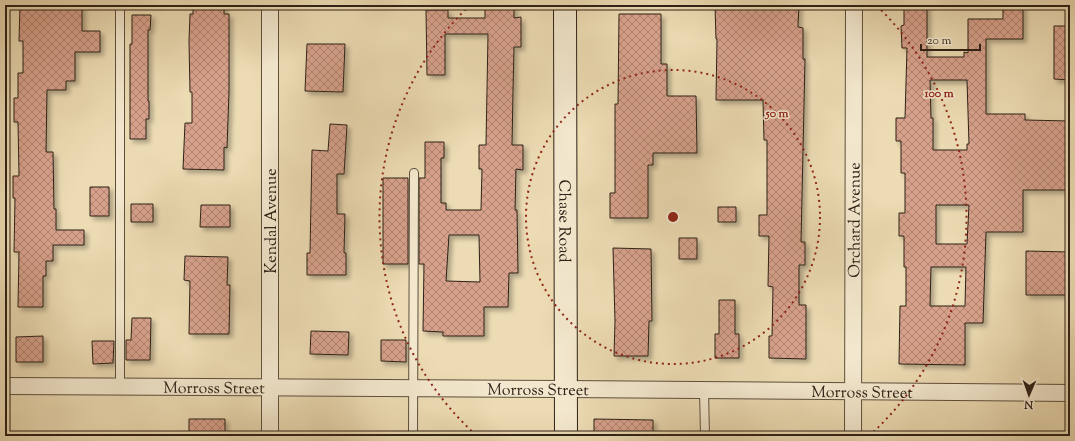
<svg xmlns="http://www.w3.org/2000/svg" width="1075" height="441" viewBox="0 0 1075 441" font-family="'Sorts Mill Goudy',serif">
<defs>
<pattern id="building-cross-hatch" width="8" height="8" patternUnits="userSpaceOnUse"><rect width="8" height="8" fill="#d7a18b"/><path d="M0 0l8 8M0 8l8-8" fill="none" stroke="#af8371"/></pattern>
<filter id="shadow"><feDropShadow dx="3.5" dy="3.5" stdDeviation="2" flood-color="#0004"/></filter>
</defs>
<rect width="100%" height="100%" fill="#ecdbb3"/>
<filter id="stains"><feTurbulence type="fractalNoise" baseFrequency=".005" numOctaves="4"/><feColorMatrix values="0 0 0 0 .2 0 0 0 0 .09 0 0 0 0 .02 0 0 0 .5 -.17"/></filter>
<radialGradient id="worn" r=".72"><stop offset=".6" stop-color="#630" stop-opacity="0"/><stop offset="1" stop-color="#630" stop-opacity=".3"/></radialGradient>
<path fill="url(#building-cross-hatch)" stroke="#2e2117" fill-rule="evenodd" filter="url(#shadow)" d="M 20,5 L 82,5 L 82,31 L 100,31 L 100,52 L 75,52 L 75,81 L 66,81 L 66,90 L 47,90 L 46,152 L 53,152 L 54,209 L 56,209 L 56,230 L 84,230 L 84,245 L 53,245 L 53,261 L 46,261 L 46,276 L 43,276 L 43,307 L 18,307 L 19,252 L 14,252 L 15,198 L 13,198 L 13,176 L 19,176 L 18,122 L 14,122 L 14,98 L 18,98 L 18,73 L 23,73 L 23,41 L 19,41 Z
M 193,5 L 224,5 L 224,14 L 229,14 L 229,92 L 227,148 L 224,147 L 224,170 L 183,169 L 185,123 L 192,123 L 192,92 L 190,92 L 189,41 L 190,14 L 193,14 Z
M 485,5 L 514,5 L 514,18 L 521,17 L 521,47 L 514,47 L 513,91 L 512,145 L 523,145 L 523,170 L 516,169 L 515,210 L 517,210 L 518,273 L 509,273 L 508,307 L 484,307 L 484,336 L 443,336 L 443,332 L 423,331 L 424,264 L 419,264 L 419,178 L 425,178 L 425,142 L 444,142 L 444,158 L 441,158 L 441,203 L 446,203 L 446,210 L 481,210 L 482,169 L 479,169 L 479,145 L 486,145 L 488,34 L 445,34 L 445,75 L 427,75 L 426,10 L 448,10 L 448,18 L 485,18 ZM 449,235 L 479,235 L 480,282 L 446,281 Z
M 715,5 L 799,5 L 798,25 L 798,27 L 803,28 L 803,59 L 805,59 L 801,242 L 805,242 L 805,265 L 799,265 L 799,305 L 806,305 L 806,359 L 769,358 L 769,336 L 772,336 L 773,287 L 768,286 L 769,236 L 759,236 L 759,215 L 767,215 L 767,140 L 764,140 L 763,100 L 716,100 L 717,39 L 716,39 Z
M 904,5 L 927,5 L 927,57 L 964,57 L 964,52 L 968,53 L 968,19 L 1003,19 L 1003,5 L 1023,5 L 1023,39 L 986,39 L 986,114 L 1025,114 L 1025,120 L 1070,121 L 1070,190 L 1023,190 L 1023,232 L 986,232 L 983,323 L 965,323 L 965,365 L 899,364 L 900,306 L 906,306 L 906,267 L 904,267 L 904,236 L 899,236 L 899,213 L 905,213 L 905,173 L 901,173 L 901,141 L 896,141 L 896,118 L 905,118 L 907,48 L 902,48 L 901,26 L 904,25 ZM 930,80 L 967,80 L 969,144 L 967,144 L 967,150 L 933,150 L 933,118 L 931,118 ZM 936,205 L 969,205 L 967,244 L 936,244 ZM 931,267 L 966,267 L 965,306 L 930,306 Z
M 619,14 L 661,14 L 661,64 L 667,64 L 667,96 L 696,96 L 697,153 L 653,153 L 653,165 L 648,165 L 648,218 L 610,218 L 610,193 L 615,193 L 615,104 L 618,104 Z
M 132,15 L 151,15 L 150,30 L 148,30 L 148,101 L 149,101 L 149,119 L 146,119 L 146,139 L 130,139 L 130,44 L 132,44 Z
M 1054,26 L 1070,26 L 1070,80 L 1054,79 Z
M 307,44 L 345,44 L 343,92 L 305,91 Z
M 330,124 L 347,125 L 344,174 L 337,174 L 337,214 L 345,214 L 344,253 L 346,253 L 346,275 L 307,275 L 307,253 L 310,253 L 312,150 L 328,151 Z
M 383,178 L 408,178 L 408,264 L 383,264 Z
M 90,187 L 109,187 L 109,216 L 90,216 Z
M 131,204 L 153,204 L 153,222 L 131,222 Z
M 201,205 L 230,205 L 230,227 L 200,227 Z
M 718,207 L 736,207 L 736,222 L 718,222 Z
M 679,238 L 697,238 L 697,259 L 679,259 Z
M 613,248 L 651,249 L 652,321 L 649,321 L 648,356 L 614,356 L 615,321 Z
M 1026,251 L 1070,252 L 1070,295 L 1026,295 Z
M 185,256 L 228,257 L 227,285 L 230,285 L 229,334 L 189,334 L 190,281 L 184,280 Z
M 719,300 L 735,300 L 735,334 L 739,334 L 739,358 L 715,358 L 715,334 L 719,334 Z
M 132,318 L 151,318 L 150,360 L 126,360 L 126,340 L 131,340 Z
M 311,331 L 349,332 L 348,355 L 310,354 Z
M 43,336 L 43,362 L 16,362 L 16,337 Z
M 381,340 L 406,340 L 406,362 L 381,361 Z
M 92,341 L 114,341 L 113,363 L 93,364 Z
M 189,419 L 225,419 L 225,436 L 189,436 Z
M 594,419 L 653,420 L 653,436 L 594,436 Z"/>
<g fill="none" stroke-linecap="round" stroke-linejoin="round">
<defs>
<path id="lane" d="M 120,387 L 120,5
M 704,390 L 705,436
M 413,436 L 414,173"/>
<g id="street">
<path d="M 270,5 L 270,436"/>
<path id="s1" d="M 5,386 L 566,389 L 1070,393"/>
<path id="s2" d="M 853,436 L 854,5"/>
</g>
<g id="secondary">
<path id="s3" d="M 565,5 L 566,436"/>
</g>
</defs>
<use href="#lane" stroke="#5e503e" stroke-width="10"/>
<use href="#street" stroke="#5e503e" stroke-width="18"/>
<use href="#secondary" stroke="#2e2117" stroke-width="24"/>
<use href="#lane" stroke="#f3e8ce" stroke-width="8"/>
<use href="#street" stroke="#f3e8ce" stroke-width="16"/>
<use href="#secondary" stroke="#f3e8ce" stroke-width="22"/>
</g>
<g fill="none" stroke="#8f2418" stroke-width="2" stroke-dasharray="2 4">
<circle cx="673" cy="217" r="147"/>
<path d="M476 435A294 294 0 0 1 469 6M877 6A294 294 0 0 1 870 435"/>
</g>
<g text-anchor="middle" stroke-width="3" stroke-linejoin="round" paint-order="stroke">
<g font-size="16" fill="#2e2117" stroke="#f3e8ce">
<text dy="6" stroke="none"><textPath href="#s3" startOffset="216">Chase Road</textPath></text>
<text transform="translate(270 221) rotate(-90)" y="6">Kendal Avenue</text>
<text dy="6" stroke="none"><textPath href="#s2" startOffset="216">Orchard Avenue</textPath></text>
<text dy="6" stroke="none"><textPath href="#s1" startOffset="209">Morross Street</textPath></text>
<text dy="6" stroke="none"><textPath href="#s1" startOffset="533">Morross Street</textPath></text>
<text dy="6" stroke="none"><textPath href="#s1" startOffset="857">Morross Street</textPath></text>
</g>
</g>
<circle cx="673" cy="217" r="6" fill="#8f2418" stroke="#f3e8ce" stroke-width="2"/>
<g font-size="12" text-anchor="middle" font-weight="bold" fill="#8f2418" stroke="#f3e8ce" stroke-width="3" stroke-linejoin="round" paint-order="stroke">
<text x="939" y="97">100 m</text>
<text x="777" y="117">50 m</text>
</g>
<rect width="1075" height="441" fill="none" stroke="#ecdbb3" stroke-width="20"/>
<rect x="6" y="6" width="1063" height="429" fill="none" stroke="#2e2117" stroke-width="2"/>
<rect x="10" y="10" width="1055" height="421" fill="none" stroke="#2e2117"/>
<g transform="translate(1029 395) rotate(182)" stroke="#f3e8ce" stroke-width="3" paint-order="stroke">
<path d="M0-3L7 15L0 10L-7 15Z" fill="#2e2117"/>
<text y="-6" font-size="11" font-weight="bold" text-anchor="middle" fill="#2e2117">N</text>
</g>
<path d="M921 44v6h59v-6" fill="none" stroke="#2e2117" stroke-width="2"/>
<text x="927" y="44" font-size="12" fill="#2e2117" stroke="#f3e8ce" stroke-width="3" paint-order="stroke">20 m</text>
<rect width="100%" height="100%" filter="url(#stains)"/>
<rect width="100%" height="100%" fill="url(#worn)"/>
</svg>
